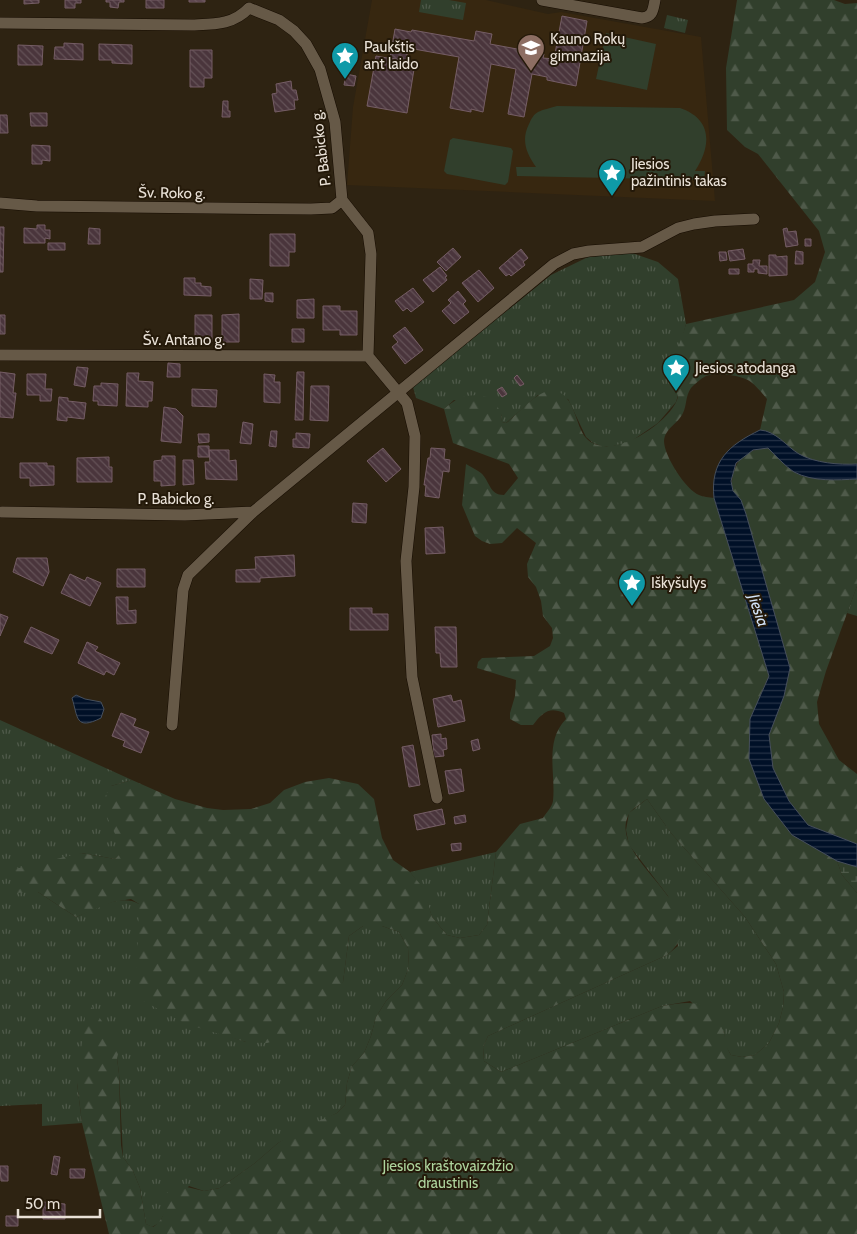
<svg xmlns="http://www.w3.org/2000/svg" width="857" height="1234" viewBox="0 0 857 1234" font-family="Cabin,sans-serif">
<defs>
<pattern id="grass-tufts" width="24" height="20" patternUnits="userSpaceOnUse" patternTransform="scale(1.25)"><rect width="24" height="20" fill="#313f2c"/><path d="M3 7l-1-3M5 7V3M7 7l1-3M15 17l-1-3M17 17v-4M19 17l1-3" fill="none" stroke="#4f5a4a"/></pattern>
<pattern id="forest-firs" width="22" height="20" patternUnits="userSpaceOnUse" patternTransform="scale(1.25)"><rect width="22" height="20" fill="#313f2c"/><path d="M5 1l3.5 6h-7zM16 11l3.5 6h-7z" fill="#4f5a4a"/></pattern>
<pattern id="wetland-marsh" width="20" height="14" patternUnits="userSpaceOnUse" patternTransform="scale(1.25)"><rect width="20" height="14" fill="#313f2c"/><path d="M1 5h8M5 5V1M11 12h8M15 12V8" fill="none" stroke="#4f5a4a"/></pattern>
<pattern id="water-rules" width="6" height="5" patternUnits="userSpaceOnUse" patternTransform="scale(1.25)"><rect width="6" height="5" fill="#001027"/><path d="M0 2.5h6" fill="none" stroke="#253246"/></pattern>
<pattern id="building-back-hatch" width="6" height="6" patternUnits="userSpaceOnUse" patternTransform="scale(1.25)"><rect width="6" height="6" fill="#4a353c"/><path d="M-1 5l2 2M0 0l6 6M5-1l2 2" fill="none" stroke="#645257"/></pattern>
</defs>
<rect width="100%" height="100%" fill="#2e2312"/>
<path fill="#372710" d="M 372,0 L 486,0 L 548,14 L 561,12 L 701,37 L 715,201 L 347,185 L 353,107 Z"/>
<path fill="url(#grass-tufts)" d="M 421,0 L 449,0 L 466,3 L 463,20 L 419,12 Z
M 667,15 L 688,20 L 685,33 L 664,28 Z
M 632,253 L 658,262 L 678,279 L 686,324 L 673,374 L 679,392 L 676,402 L 658,423 L 630,442 L 613,446 L 601,446 L 593,443 L 586,437 L 568,399 L 538,395 L 506,423 L 502,422 L 501,414 L 454,400 L 444,409 L 416,398 L 413,387 L 551,275 L 588,257 Z
M 857,586 L 857,616 L 847,613 Z
M 0,720 L 132,780 L 111,786 L 124,851 L 115,859 L 81,853 L 14,892 L 38,892 L 76,917 C 95,909 120,893 139,904 L 217,1032 L 246,1042 L 343,982 L 349,936 L 363,926 L 382,926 L 399,932 L 408,948 L 409,967 L 402,985 L 386,1001 L 376,1017 L 371,1036 L 364,1053 L 352,1066 L 347,1083 L 345,1105 L 337,1113 L 278,1143 L 255,1163 L 220,1188 L 204,1191 L 189,1186 L 164,1214 L 159,1223 L 152,1227 L 146,1224 L 140,1188 L 133,1171 L 123,1157 L 119,1074 L 117,1058 L 77,1083 L 82,1123 L 42,1126 L 42,1104 L 0,1106 Z
M 647,799 L 671,833 L 745,917 L 776,964 L 784,992 L 783,1007 L 779,1023 L 769,1043 L 755,1055 L 742,1057 L 731,1055 L 725,1045 L 724,1032 L 690,1001 L 662,1006 L 501,1072 L 484,1061 L 483,1047 L 488,1036 L 667,955 L 678,946 L 668,896 L 629,845 L 626,830 L 629,813 Z
M 496,852 L 487,925 L 479,935 L 460,938 L 447,935 L 432,917 L 423,889 L 410,872 Z"/>
<path fill="url(#forest-firs)" fill-rule="evenodd" d="M 737,0 L 834,0 L 845,4 L 857,3 L 857,464 C 839,465 815,463 799,454 C 786,446 776,431 760,430 L 767,399 C 762,393 757,387 751,382 C 742,375 717,372 706,376 C 700,379 695,384 691,388 C 685,397 687,405 683,413 C 678,424 665,428 664,441 C 664,456 686,490 699,495 C 703,497 709,497 714,498 L 769,676 L 761,693 L 749,759 L 764,799 L 792,835 L 837,861 L 842,875 L 857,893 L 857,1234 L 109,1234 L 82,1123 L 77,1083 L 85,1017 L 92,1007 L 120,1047 L 117,1058 L 119,1074 L 121,1145 L 123,1157 L 133,1171 L 140,1188 L 146,1224 L 153,1227 C 166,1219 165,1206 167,1193 L 178,1185 L 204,1191 L 220,1188 L 255,1163 L 278,1143 L 302,1128 L 337,1113 L 345,1105 L 347,1083 L 352,1066 L 364,1053 L 371,1036 L 376,1017 L 386,1001 L 402,985 L 409,967 L 408,948 L 399,932 L 382,926 L 363,926 L 349,936 L 343,982 L 336,1000 L 287,1037 L 267,1043 L 246,1042 L 186,1024 L 136,997 L 139,904 L 131,899 L 113,902 L 76,917 L 38,892 L 14,893 L 15,869 L 81,853 L 115,859 L 123,851 L 101,804 L 111,786 L 132,780 L 175,799 L 207,808 L 223,810 L 251,809 L 270,803 L 284,790 L 305,782 L 329,778 L 358,784 L 374,799 L 382,838 L 393,860 L 410,872 L 424,889 L 432,917 L 447,935 L 460,938 L 479,935 L 487,925 L 496,852 L 520,824 L 543,818 C 546,813 552,807 553,801 C 556,773 544,742 566,719 L 564,713 C 549,706 542,713 533,725 L 521,725 L 510,719 L 510,713 L 515,696 L 516,680 L 477,668 L 478,662 L 482,658 L 534,656 L 550,646 L 553,638 L 552,628 L 543,616 L 541,601 L 536,587 L 528,577 L 527,564 L 536,543 L 517,528 L 502,543 L 490,544 L 482,541 L 475,536 L 462,505 L 466,464 C 471,467 477,470 481,473 C 490,481 489,495 504,495 L 518,478 L 509,464 L 453,443 L 444,409 C 460,394 474,392 494,399 L 501,414 L 502,422 L 506,423 C 519,414 539,387 556,391 C 575,396 575,425 586,438 C 609,463 667,425 677,400 C 681,391 673,384 673,375 C 672,359 682,339 686,324 L 794,300 L 815,282 L 825,252 L 819,231 L 758,154 L 745,147 L 727,130 L 726,68 ZM 647,799 L 671,833 L 745,917 L 776,964 L 784,992 L 783,1007 L 779,1023 L 769,1043 L 755,1055 L 742,1057 L 731,1055 C 725,1045 727,1044 724,1033 C 723,1028 719,1024 717,1019 C 705,997 682,1003 662,1006 L 501,1072 L 484,1061 L 483,1047 L 488,1036 L 667,955 C 722,910 604,860 629,814 C 632,809 642,803 647,799 Z
M 768,448 C 776,456 785,466 794,472 C 813,482 837,480 857,479 L 857,586 L 826,671 L 817,702 L 819,724 L 839,760 L 857,774 L 857,844 L 808,825 L 789,801 L 773,768 L 769,735 L 784,696 L 790,668 L 741,500 C 739,498 735,494 733,491 C 731,487 732,480 733,475 C 739,455 747,450 768,448 Z"/>
<path fill="url(#wetland-marsh)" d="M 837,861 L 857,867 L 857,893 L 842,875 Z"/>
<path fill="#313f2c" d="M 606,33 L 656,44 L 647,90 L 596,79 Z
M 557,106 L 680,108 C 712,119 712,145 695,171 L 705,171 L 704,180 L 517,176 L 516,167 L 536,167 C 526,153 521,140 529,124 C 531,119 534,114 538,112 C 544,109 551,108 557,106 Z
M 453,138 L 511,148 L 513,151 L 508,182 L 505,185 L 447,174 L 444,171 L 450,140 Z"/>
<path fill="url(#water-rules)" stroke="#464f5c" d="M 760,430 C 776,431 786,446 799,454 C 815,463 839,465 857,464 L 857,479 C 837,480 813,482 794,472 C 785,466 776,456 768,448 L 753,450 L 736,463 L 731,481 L 733,491 L 741,500 L 746,514 L 790,668 L 784,696 L 769,735 L 773,768 L 789,801 L 808,825 L 857,844 L 857,867 L 837,861 L 792,835 L 764,799 L 749,759 L 750,719 L 769,676 L 714,498 C 710,461 729,445 760,430 Z
M 76,695 L 85,699 L 101,702 L 104,709 L 101,718 C 75,731 78,717 72,698 Z"/>
<path fill="url(#building-back-hatch)" stroke="#755d65" d="M 24,0 L 39,0 L 39,3 L 24,4 Z
M 65,0 L 81,0 L 81,3 L 75,3 L 75,8 L 65,8 Z
M 106,0 L 124,0 L 124,2 L 119,2 L 118,8 L 110,7 L 110,2 L 106,2 Z
M 146,0 L 164,0 L 164,8 L 146,8 Z
M 189,0 L 205,0 L 205,2 L 189,2 Z
M 562,16 L 587,21 L 576,86 L 547,80 L 547,77 L 532,74 L 524,117 L 508,114 L 516,69 L 491,64 L 483,112 L 471,109 L 471,112 L 450,108 L 459,57 L 408,48 L 406,61 L 390,58 L 395,29 L 411,32 L 412,30 L 474,41 L 476,31 L 492,34 L 490,44 L 544,54 L 543,58 L 554,59 Z
M 64,43 L 83,44 L 83,60 L 54,59 L 55,47 L 64,47 Z
M 99,44 L 132,45 L 132,64 L 112,63 L 112,60 L 99,60 Z
M 18,45 L 43,46 L 42,65 L 18,65 Z
M 190,50 L 212,50 L 212,78 L 204,78 L 204,87 L 190,87 Z
M 376,56 L 415,63 L 407,113 L 367,106 Z
M 346,74 L 356,76 L 354,86 L 344,85 Z
M 291,81 L 292,90 L 296,90 L 298,100 L 294,100 L 295,109 L 275,112 L 272,94 L 277,93 L 276,84 Z
M 223,101 L 228,101 L 228,111 L 230,111 L 230,117 L 222,117 Z
M 30,113 L 47,113 L 47,126 L 31,126 Z
M 0,115 L 7,115 L 8,133 L 0,133 Z
M 32,145 L 50,146 L 50,161 L 42,160 L 42,164 L 32,164 Z
M 37,225 L 45,225 L 45,230 L 50,230 L 50,239 L 45,238 L 45,243 L 24,243 L 24,228 L 37,229 Z
M 0,227 L 4,227 L 3,272 L 0,272 Z
M 89,228 L 100,229 L 100,244 L 88,244 Z
M 787,228 L 788,232 L 796,231 L 798,245 L 786,247 L 783,229 Z
M 270,234 L 295,234 L 295,252 L 289,252 L 289,266 L 270,266 Z
M 805,239 L 811,239 L 811,246 L 805,246 Z
M 48,243 L 65,243 L 65,250 L 48,250 Z
M 453,248 L 461,257 L 446,271 L 437,262 Z
M 521,249 L 528,258 L 523,262 L 525,265 L 511,276 L 509,274 L 506,276 L 499,268 Z
M 743,249 L 745,259 L 730,261 L 728,251 Z
M 796,251 L 803,252 L 803,264 L 795,264 Z
M 719,252 L 726,252 L 727,260 L 720,261 Z
M 769,255 L 776,255 L 776,257 L 787,256 L 787,275 L 769,276 Z
M 753,260 L 760,260 L 759,266 L 767,266 L 767,274 L 758,273 L 758,269 L 754,269 L 754,272 L 748,272 L 748,264 L 753,264 Z
M 440,267 L 447,276 L 445,277 L 447,280 L 433,292 L 423,280 Z
M 729,269 L 739,269 L 739,274 L 729,274 Z
M 479,270 L 494,288 L 478,302 L 462,283 Z
M 184,278 L 195,278 L 195,283 L 201,283 L 201,286 L 211,287 L 211,296 L 184,295 Z
M 250,279 L 263,280 L 262,299 L 250,299 Z
M 413,288 L 424,302 L 411,312 L 407,308 L 403,311 L 395,301 Z
M 458,291 L 466,301 L 463,304 L 469,312 L 454,324 L 442,311 L 451,303 L 448,300 Z
M 265,293 L 273,293 L 273,302 L 265,301 Z
M 314,299 L 314,318 L 297,318 L 297,300 Z
M 323,306 L 340,306 L 340,311 L 357,311 L 357,335 L 340,335 L 340,330 L 323,330 Z
M 239,314 L 239,342 L 222,342 L 222,315 Z
M 0,315 L 5,315 L 5,334 L 0,334 Z
M 195,315 L 212,315 L 212,342 L 195,342 Z
M 405,327 L 423,350 L 405,364 L 392,347 L 398,342 L 393,336 Z
M 292,329 L 304,329 L 304,342 L 292,342 Z
M 168,363 L 180,364 L 180,377 L 167,377 Z
M 77,367 L 88,368 L 85,387 L 74,385 Z
M 0,372 L 15,374 L 13,393 L 16,393 L 13,418 L 0,417 Z
M 297,372 L 304,372 L 303,420 L 295,420 Z
M 127,373 L 139,373 L 138,381 L 153,382 L 152,401 L 148,401 L 148,407 L 126,406 Z
M 27,374 L 46,374 L 45,389 L 52,389 L 51,401 L 40,401 L 40,395 L 27,395 Z
M 264,374 L 275,375 L 274,382 L 280,382 L 280,403 L 264,402 Z
M 517,375 L 524,384 L 520,386 L 514,378 Z
M 101,383 L 118,384 L 117,406 L 98,405 L 98,401 L 93,401 L 94,386 L 101,386 Z
M 311,386 L 329,386 L 328,421 L 310,420 Z
M 502,387 L 507,394 L 502,397 L 497,390 Z
M 192,389 L 217,390 L 216,407 L 192,406 Z
M 59,397 L 68,398 L 68,401 L 86,403 L 84,419 L 67,417 L 67,421 L 57,420 Z
M 164,407 L 176,409 L 183,416 L 181,443 L 161,441 Z
M 243,422 L 253,424 L 251,444 L 240,443 Z
M 271,431 L 277,431 L 276,447 L 269,446 Z
M 296,433 L 310,434 L 309,448 L 293,447 L 293,439 L 296,439 Z
M 198,434 L 209,434 L 209,442 L 199,443 Z
M 198,446 L 209,446 L 209,457 L 198,457 Z
M 383,448 L 401,469 L 386,482 L 367,461 Z
M 431,448 L 445,449 L 444,459 L 450,460 L 449,472 L 443,471 L 439,498 L 425,496 L 426,485 L 424,485 L 428,458 L 430,458 Z
M 209,450 L 229,450 L 229,461 L 236,460 L 237,480 L 206,479 L 205,462 L 210,462 Z
M 162,456 L 175,456 L 175,485 L 161,486 L 161,481 L 154,481 L 154,461 L 162,460 Z
M 109,457 L 109,467 L 112,467 L 112,482 L 77,482 L 77,458 Z
M 183,460 L 193,460 L 194,484 L 183,485 Z
M 20,463 L 47,463 L 47,466 L 54,466 L 54,485 L 30,486 L 30,478 L 20,478 Z
M 353,503 L 367,504 L 366,523 L 352,522 Z
M 443,527 L 445,553 L 426,554 L 425,528 Z
M 294,555 L 295,576 L 260,578 L 260,582 L 236,582 L 236,570 L 256,569 L 255,557 Z
M 17,558 L 47,558 L 49,572 L 43,586 L 13,572 Z
M 117,569 L 145,569 L 145,587 L 117,587 Z
M 70,574 L 85,581 L 87,577 L 101,583 L 90,606 L 61,593 Z
M 116,597 L 128,597 L 128,611 L 136,610 L 136,623 L 117,624 Z
M 350,608 L 372,608 L 372,614 L 388,614 L 388,630 L 350,630 Z
M 0,614 L 8,617 L 0,636 Z
M 31,627 L 59,640 L 52,654 L 24,642 Z
M 435,627 L 456,627 L 457,667 L 441,667 L 440,653 L 436,653 Z
M 87,642 L 98,647 L 95,651 L 120,663 L 114,675 L 106,671 L 104,675 L 78,663 Z
M 451,695 L 453,702 L 461,700 L 465,721 L 438,727 L 433,699 Z
M 121,713 L 136,719 L 133,726 L 149,732 L 141,753 L 123,746 L 125,741 L 112,736 Z
M 441,734 L 441,739 L 446,738 L 447,749 L 443,750 L 444,756 L 434,757 L 432,735 Z
M 478,739 L 480,749 L 473,751 L 471,741 Z
M 413,745 L 420,785 L 409,787 L 402,747 Z
M 461,769 L 464,791 L 449,794 L 445,771 Z
M 442,809 L 445,824 L 417,830 L 414,815 Z
M 465,815 L 466,822 L 455,824 L 454,817 Z
M 461,843 L 461,850 L 452,851 L 451,844 Z
M 54,1156 L 60,1157 L 57,1175 L 51,1174 Z
M 0,1166 L 8,1166 L 8,1181 L 1,1181 Z
M 70,1169 L 85,1169 L 84,1178 L 70,1178 Z
M 43,1202 L 65,1204 L 65,1219 L 43,1219 Z
M 6,1216 L 18,1216 L 18,1226 L 6,1226 Z"/>
<g fill="none" stroke-linecap="round" stroke-linejoin="round">
<defs>
<path id="minor" d="M 542,0 L 642,18 C 653,17 653,10 655,0
M 249,8 L 279,20 L 294,31 L 306,44 L 320,69 L 335,122 L 342,200 L 368,233 L 371,254 L 368,356 L 407,403 L 415,436 L 414,487 L 406,561 L 412,677 L 437,798
M 0,23 L 192,25 C 214,24 233,25 249,8
M 0,203 L 37,206 L 311,209 L 332,208 L 342,200
M 0,355 L 368,356
M 2,512 L 185,515 L 253,512 L 554,264 L 573,254 L 589,251 L 642,247 L 678,228 L 694,224 L 715,221 L 754,219
M 172,725 L 183,590 L 188,575 L 253,512"/>
</defs>
<use href="#minor" stroke="#160c00" stroke-width="12"/>
<use href="#minor" stroke="#665947" stroke-width="11"/>
</g>
<defs>
<symbol id="school-pin" viewBox="-11 -11 22 30"><path d="M0 17L-7.5 6A9.5 9.5 0 1 1 7.5 6Z" fill="#8d6e63" stroke="#241909"/><path d="M0-5L7-2L0 1L-7-2ZM-4 1L0 2.5L4 1V4Q0 6-4 4Z" fill="#fff"/></symbol>
<symbol id="sight-pin" viewBox="-11 -11 22 30"><path d="M0 17L-7.5 6A9.5 9.5 0 1 1 7.5 6Z" fill="#0f9aa8" stroke="#241909"/><path d="M0-6L1.8-2.2L6-1.7L2.9 1.2L3.7 5.4L0 3.3L-3.7 5.4L-2.9 1.2L-6-1.7L-1.8-2.2Z" fill="#fff"/></symbol>
</defs>
<g fill-rule="evenodd">
<use href="#school-pin" x="515" y="32" width="32" height="43"/>
<use href="#sight-pin" x="329" y="40" width="32" height="43"/>
<use href="#sight-pin" x="596" y="157" width="32" height="43"/>
<use href="#sight-pin" x="660" y="352" width="32" height="43"/>
<use href="#sight-pin" x="616" y="567" width="32" height="43"/>
</g>
<g text-anchor="middle" stroke-width="4" stroke-linejoin="round" paint-order="stroke">
<g font-size="15" fill="#e9e1d7" stroke="#241909" text-anchor="start">
<text x="550" y="44">Kauno Rokų<tspan x="550" dy="17">gimnazija</tspan></text>
<text x="364" y="52">Paukštis<tspan x="364" dy="17">ant laido</tspan></text>
<text x="631" y="169">Jiesios<tspan x="631" dy="17">pažintinis takas</tspan></text>
<text x="695" y="373">Jiesios atodanga</text>
<text x="651" y="588">Iškyšulys</text>
</g>
<g font-size="15" fill="#e9e1d7" stroke="#241909">
<text transform="translate(321 148) rotate(-97)" y="5">P. Babicko g.</text>
<text transform="translate(172 193) rotate(1)" y="5">Šv. Roko g.</text>
<text x="184" y="345">Šv. Antano g.</text>
<text x="176" y="504">P. Babicko g.</text>
</g>
<g font-size="15" fill="#add49d" stroke="#241909">
<text x="448" y="1171">Jiesios kraštovaizdžio<tspan x="448" dy="17">draustinis</tspan></text>
</g>
<g font-size="16" font-style="italic" fill="#d3e4f9" stroke="#241909">
<text transform="translate(759 610) rotate(71)" y="6">Jiesia</text>
</g>
</g>
<path d="M18 1209v8h82v-8" fill="none" stroke="#e9e1d7" stroke-width="2.5"/>
<text x="25" y="1209" font-size="15" fill="#e9e1d7" stroke="#241909" stroke-width="4" paint-order="stroke">50 m</text>
</svg>
